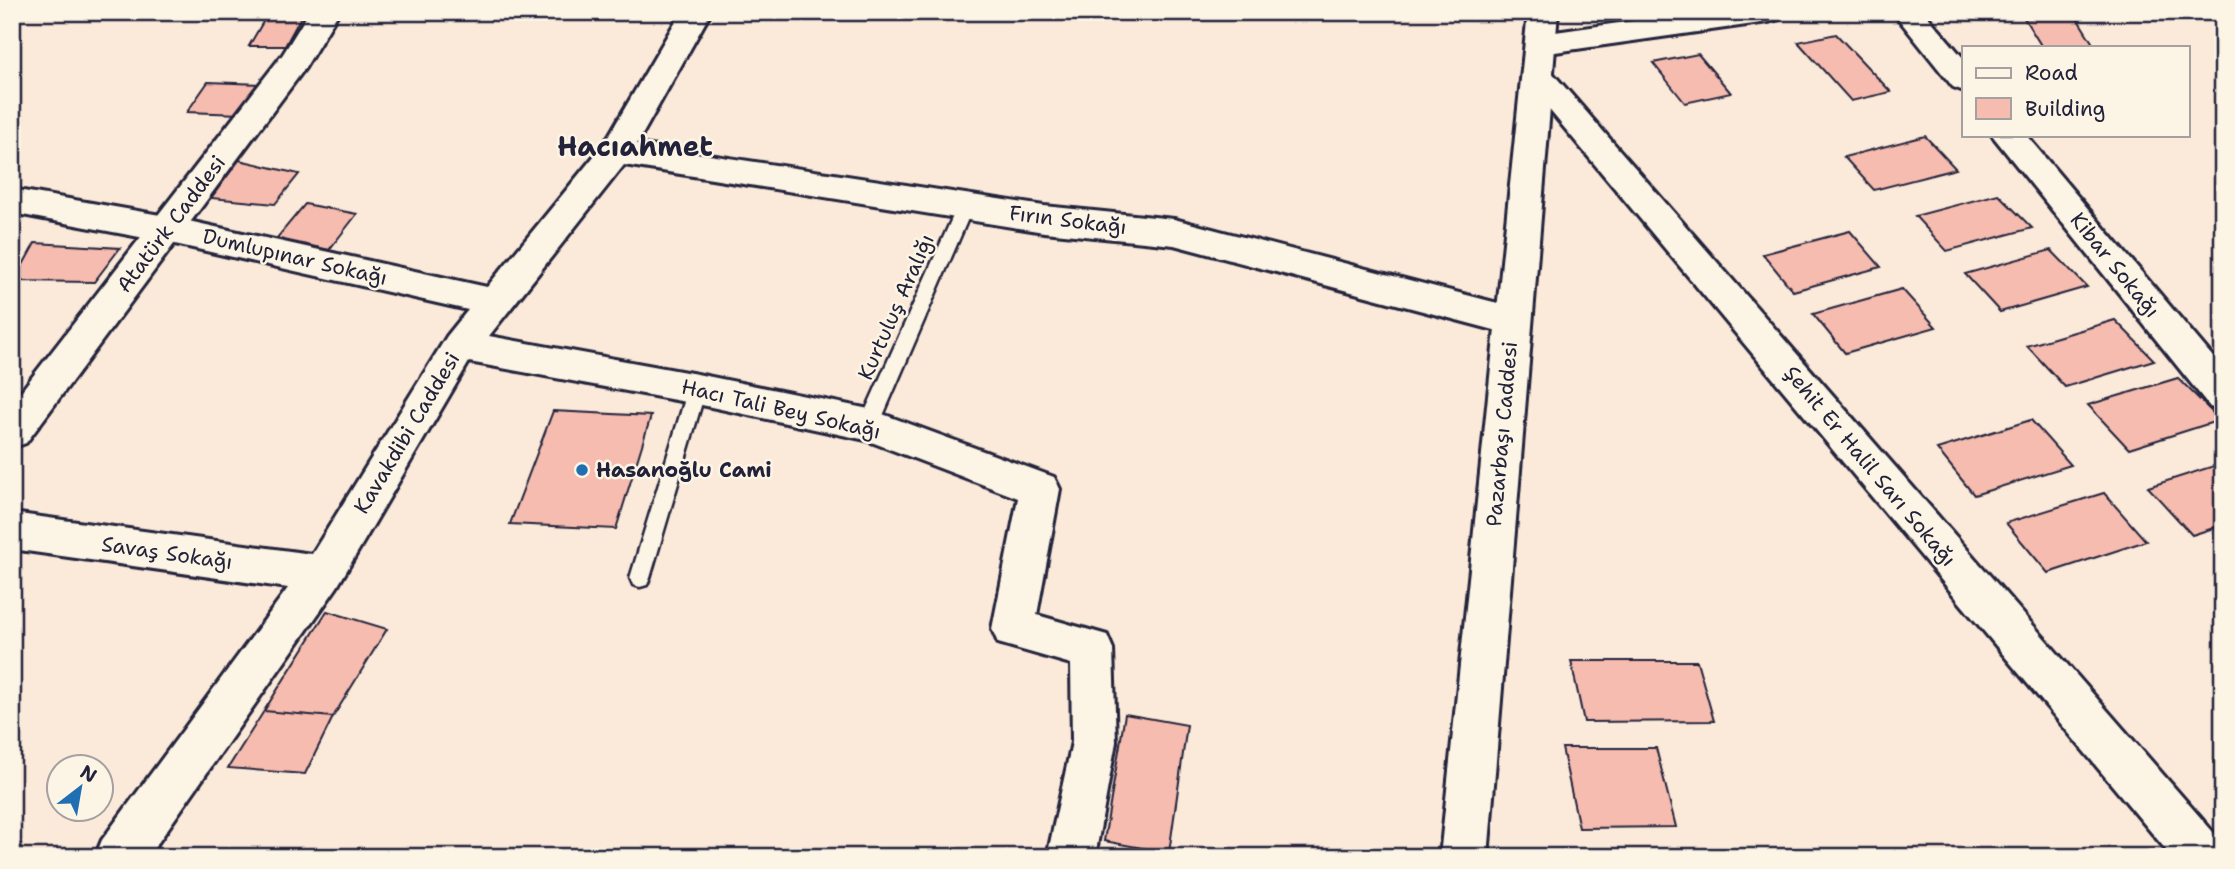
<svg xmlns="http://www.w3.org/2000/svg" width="2235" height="869" viewBox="0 0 2235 869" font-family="'Shantell Sans',sans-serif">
<rect width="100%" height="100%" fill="#fbeada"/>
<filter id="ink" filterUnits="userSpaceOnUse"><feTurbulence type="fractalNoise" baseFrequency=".0143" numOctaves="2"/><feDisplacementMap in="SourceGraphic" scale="14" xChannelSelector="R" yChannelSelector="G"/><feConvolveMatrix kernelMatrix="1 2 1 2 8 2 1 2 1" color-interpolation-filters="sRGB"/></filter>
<g filter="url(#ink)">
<path fill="#f6bcaf" stroke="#22223b" stroke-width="2" d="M 267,15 L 302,15 L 285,46 L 249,46 Z
M 2024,18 L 2077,18 L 2095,47 L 2042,47 Z
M 1836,34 L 1891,92 L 1851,101 L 1798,42 Z
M 1698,54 L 1731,93 L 1685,103 L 1653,63 Z
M 208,82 L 261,84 L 241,114 L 187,112 Z
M 1925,136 L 1956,169 L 1874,190 L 1844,157 Z
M 239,160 L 299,174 L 275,204 L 211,198 Z
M 1998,194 L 2032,228 L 1947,251 L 1915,216 Z
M 305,204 L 357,214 L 329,250 L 276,239 Z
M 1850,231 L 1881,267 L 1793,291 L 1763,254 Z
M 35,243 L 120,248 L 94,282 L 14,281 Z
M 2051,250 L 2087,287 L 2000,312 L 1965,274 Z
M 1902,289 L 1936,327 L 1845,353 L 1813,314 Z
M 2115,320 L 2154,360 L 2065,387 L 2027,346 Z
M 2178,378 L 2220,420 L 2129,449 L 2088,405 Z
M 553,411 L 651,416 L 616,529 L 510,524 Z
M 2031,420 L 2071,465 L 1974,495 L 1937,449 Z
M 2223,463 L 2223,525 L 2192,535 L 2148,487 Z
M 2104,493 L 2146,541 L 2048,573 L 2006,523 Z
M 327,611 L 387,629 L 333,717 L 264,711 Z
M 1571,661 L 1697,661 L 1714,721 L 1584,722 Z
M 264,711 L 333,717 L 305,774 L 228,768 Z
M 1125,714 L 1187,725 L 1169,853 L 1104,841 Z
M 1562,748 L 1656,748 L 1676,827 L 1579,828 Z"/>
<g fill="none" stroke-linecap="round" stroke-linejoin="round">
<defs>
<path id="service" d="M 965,201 L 973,207 L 879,425 L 876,431 L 862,431 L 859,425 L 957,207 Z
M 697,381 L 704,384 L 706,389 L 650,578 L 647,585 L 640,587 L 633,585 L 630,578 L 688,389 L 690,384 Z"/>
<path id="minor" d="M 681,12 L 711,12 L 637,144 L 1044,206 L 1174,219 L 1513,307 L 1526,311 L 1531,321 L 1526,331 L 1513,335 L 1174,245 L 1044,232 L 624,165 L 489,336 L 697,374 L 869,409 L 1054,477 L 1060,489 L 1037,615 L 1107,635 L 1113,649 L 1116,742 L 1095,857 L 1047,857 L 1072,742 L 1071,664 L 998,643 L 992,629 L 1018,498 L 866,440 L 697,404 L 469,362 L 337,587 L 148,857 L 95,857 L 102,840 L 288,588 L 12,549 L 12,513 L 312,554 L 447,336 L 468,310 L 166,242 L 12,213 L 12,189 L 166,216 L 487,287 L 604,144 Z
M 1697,12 L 1783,12 L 1779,19 L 1768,22 L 1541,54 L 1530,51 L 1526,44 L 1530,37 L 1541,34 Z
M 1893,12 L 1924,12 L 1964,59 L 1964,91 L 1953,87 Z
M 1538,65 L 1549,69 L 2220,840 L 2223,857 L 2172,857 L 1527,83 L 1522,76 L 1527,69 Z
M 1992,135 L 2026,135 L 2223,369 L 2223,411 L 2210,407 Z"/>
<path id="tertiary" d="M 309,12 L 339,12 L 305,68 L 26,443 L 12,448 L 12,403 L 283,54 Z
M 1528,12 L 1558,12 L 1488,857 L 1440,857 Z"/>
</defs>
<use href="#service" stroke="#22223b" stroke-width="5"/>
<use href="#minor" stroke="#22223b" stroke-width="6"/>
<use href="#tertiary" stroke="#22223b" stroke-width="6"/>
<use href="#service" fill="#fcf5e5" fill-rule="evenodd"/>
<use href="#minor" fill="#fcf5e5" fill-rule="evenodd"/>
<use href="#tertiary" fill="#fcf5e5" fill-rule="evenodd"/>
</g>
</g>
<circle fill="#1f6fb2" stroke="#fcf5e5" stroke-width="2.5" cx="582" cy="470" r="7"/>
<g text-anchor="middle" stroke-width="5" stroke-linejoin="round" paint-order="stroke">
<g font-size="21" fill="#22223b" stroke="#fcf5e5">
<text transform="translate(1068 220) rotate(7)" y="7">Fırın Sokağı</text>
<text transform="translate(171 224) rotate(-53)" y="7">Atatürk Caddesi</text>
<text transform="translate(295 257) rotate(13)" y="7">Dumlupınar Sokağı</text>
<text transform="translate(2115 265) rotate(51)" y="7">Kibar Sokağı</text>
<text transform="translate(896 307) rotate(-66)" y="7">Kurtuluş Aralığı</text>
<text transform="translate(781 409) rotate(13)" y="7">Hacı Tali Bey Sokağı</text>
<text transform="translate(407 433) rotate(-59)" y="7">Kavakdibi Caddesi</text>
<text transform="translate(1502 434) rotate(-85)" y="7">Pazarbaşı Caddesi</text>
<text transform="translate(1870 466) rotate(50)" y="7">Şehit Er Halil Sarı Sokağı</text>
<text transform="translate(167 553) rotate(8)" y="7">Savaş Sokağı</text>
</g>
<g font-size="21" font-weight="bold" fill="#22223b" stroke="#fcf5e5" text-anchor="start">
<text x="596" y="477">Hasanoğlu Cami</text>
</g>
<g font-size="28" font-weight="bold" fill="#22223b" stroke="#fcf5e5">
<text x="635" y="156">Hacıahmet</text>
</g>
</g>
<rect width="2235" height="869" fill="none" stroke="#fcf5e5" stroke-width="42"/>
<rect x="21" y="21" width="2193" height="827" fill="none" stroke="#22223b" stroke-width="2.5" filter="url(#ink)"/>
<rect x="1962" y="46" width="228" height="91" fill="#fcf5e5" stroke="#a5a1a1" stroke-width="2"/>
<rect x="1976" y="68" width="35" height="10" fill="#fcf5e5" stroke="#a5a1a1" stroke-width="2"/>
<text x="2025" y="80" font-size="21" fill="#22223b">Road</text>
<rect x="1976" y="98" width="35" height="21" fill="#f6bcaf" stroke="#a5a1a1" stroke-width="2"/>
<text x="2025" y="116" font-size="21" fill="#22223b">Building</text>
<g transform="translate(80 788) rotate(31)"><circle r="33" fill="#fcf5e5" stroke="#a5a1a1" stroke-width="2"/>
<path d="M0-5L12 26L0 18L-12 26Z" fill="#1f6fb2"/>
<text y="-10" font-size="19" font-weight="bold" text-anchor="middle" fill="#22223b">N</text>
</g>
</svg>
